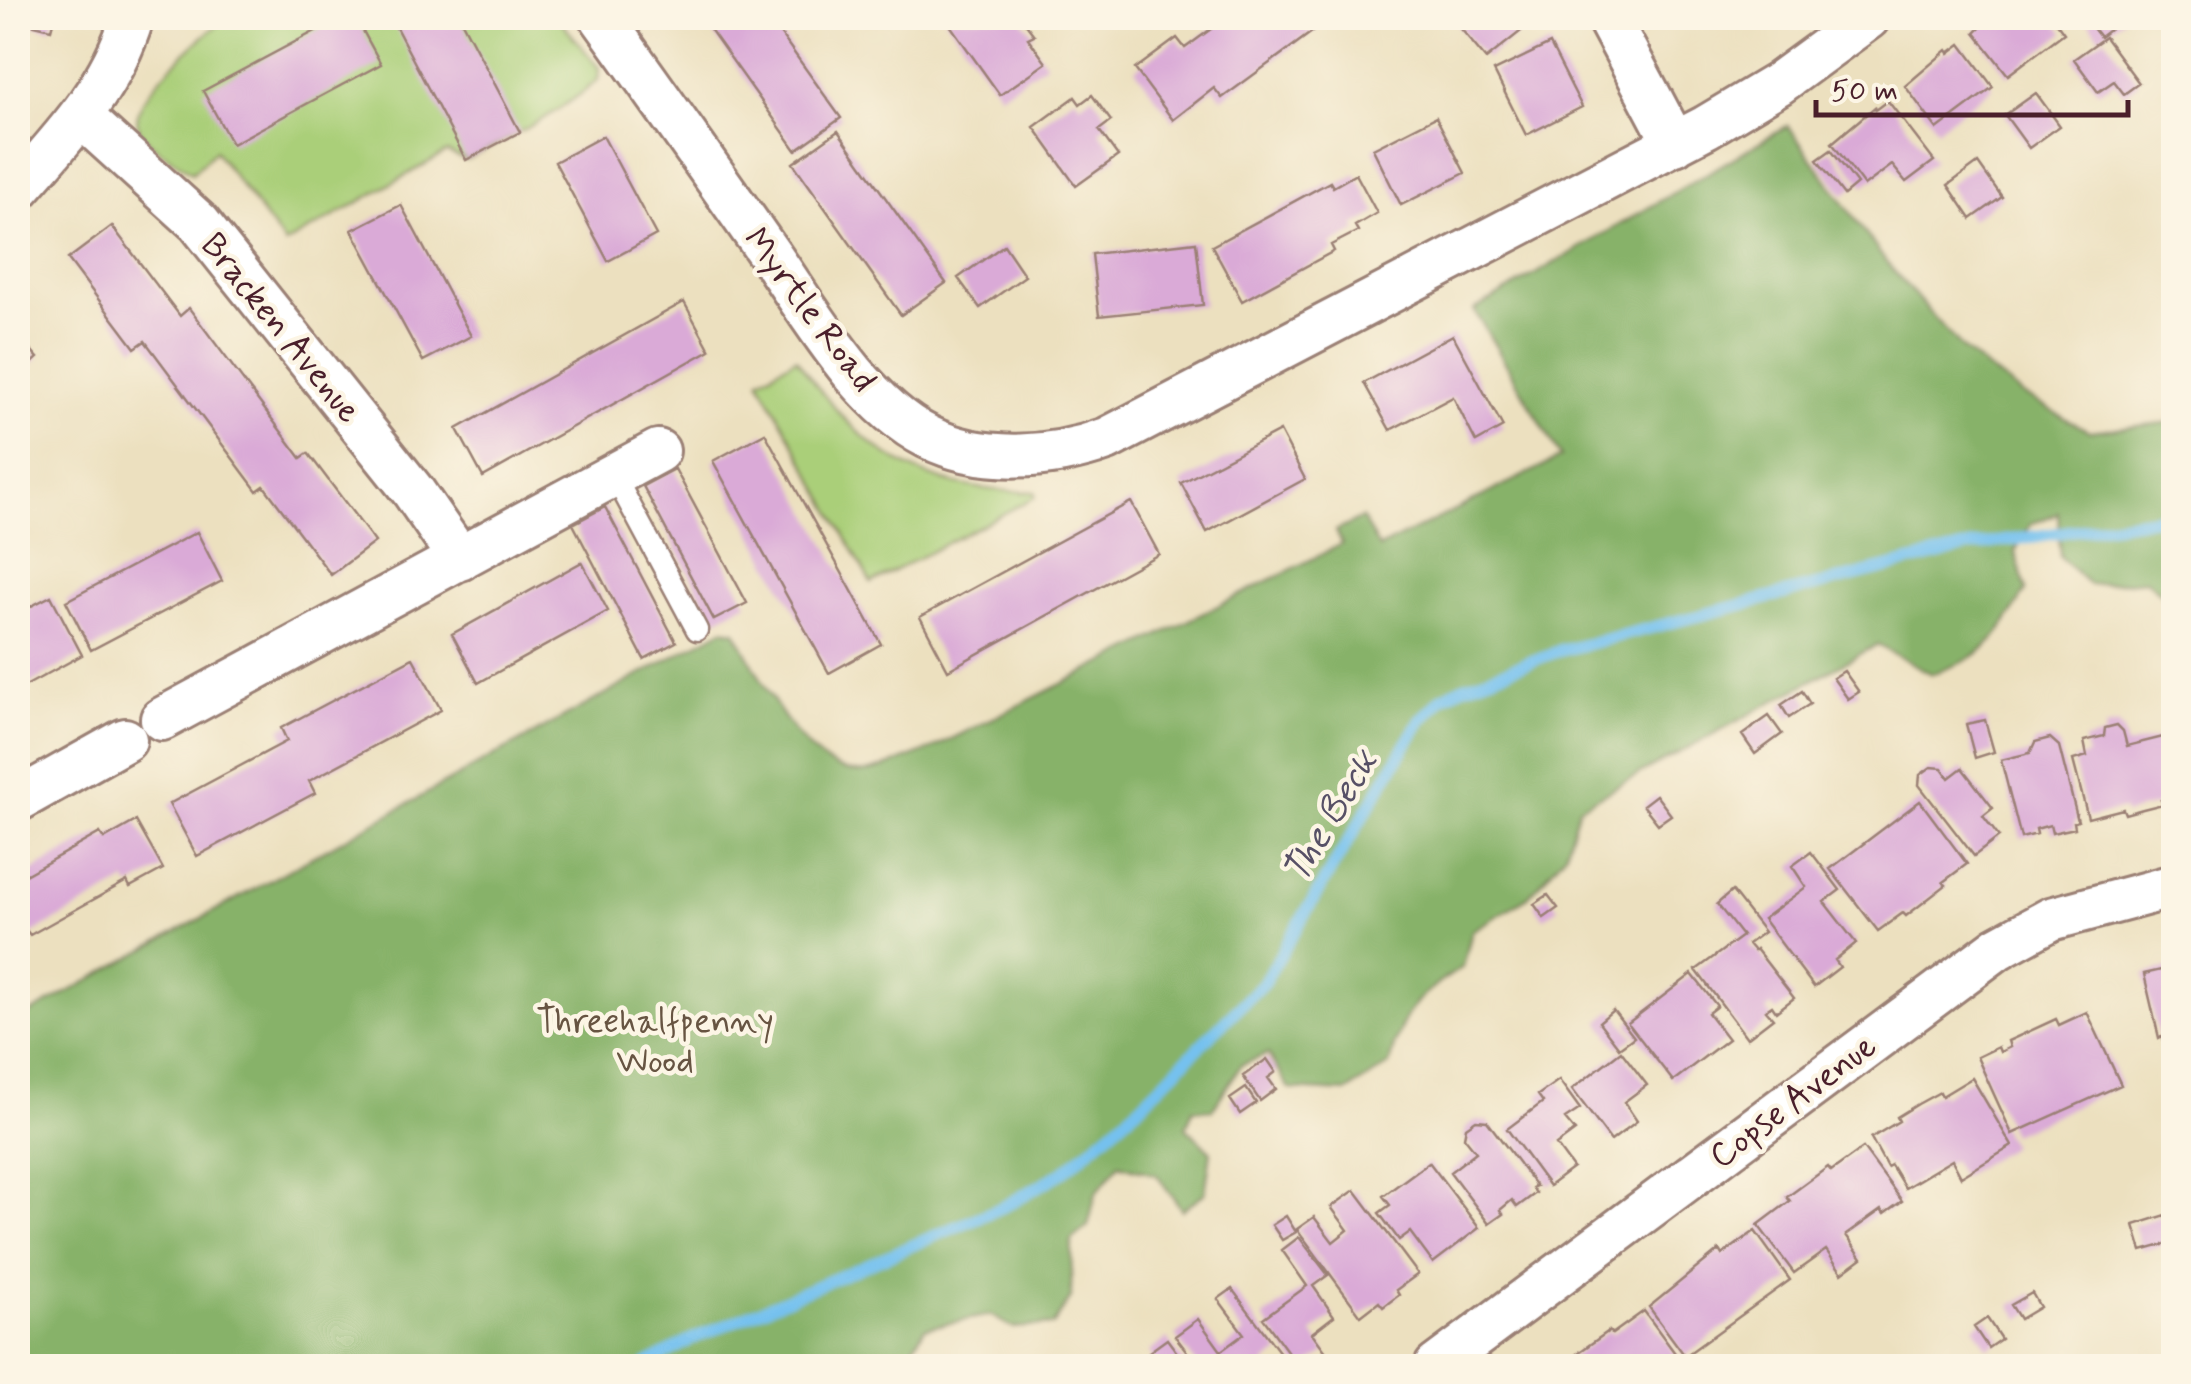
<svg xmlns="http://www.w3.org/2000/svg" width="2191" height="1384" viewBox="0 0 2191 1384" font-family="Mynerve,sans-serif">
<rect width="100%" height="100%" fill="#fcf5e5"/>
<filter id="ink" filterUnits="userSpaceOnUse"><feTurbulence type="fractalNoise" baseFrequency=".01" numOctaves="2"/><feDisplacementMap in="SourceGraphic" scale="20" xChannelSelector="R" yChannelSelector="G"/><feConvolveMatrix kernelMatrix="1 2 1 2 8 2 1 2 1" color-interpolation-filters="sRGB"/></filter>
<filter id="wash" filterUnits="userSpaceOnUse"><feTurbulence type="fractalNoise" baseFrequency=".0048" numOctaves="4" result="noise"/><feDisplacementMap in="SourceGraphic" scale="40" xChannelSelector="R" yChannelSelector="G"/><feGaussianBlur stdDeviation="2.25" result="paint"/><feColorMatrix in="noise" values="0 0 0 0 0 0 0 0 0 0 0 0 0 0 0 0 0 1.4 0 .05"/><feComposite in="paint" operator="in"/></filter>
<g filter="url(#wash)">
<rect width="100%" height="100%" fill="#ece0bf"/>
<path fill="#aacf79" stroke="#7a7752" stroke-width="2.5" d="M 226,18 L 558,18 L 599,68 L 598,80 C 559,114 512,136 466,160 L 447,152 L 285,244 L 215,151 L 192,173 C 177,161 144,145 138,126 C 128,98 205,34 226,18 Z
M 796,358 C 864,454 917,491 1035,492 L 1035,497 L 871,583 L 759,380 Z"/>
<path fill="#87b269" stroke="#68684a" stroke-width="2.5" d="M 1788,126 L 1886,262 L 1963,350 L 2021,394 L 2089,431 L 2173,422 L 2173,605 L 2146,580 L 2089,585 L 2060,557 L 2058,513 L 2031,524 L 2015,551 L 2026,590 C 1996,642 1989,654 1932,674 L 1877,645 L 1579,807 L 1565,854 L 1528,897 L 1472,931 L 1463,967 C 1417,996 1401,1011 1389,1065 L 1346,1092 L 1289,1089 L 1268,1054 L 1241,1065 L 1212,1110 L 1193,1109 L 1186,1127 L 1211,1152 L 1205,1193 L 1182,1210 L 1157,1175 L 1119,1164 L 1096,1193 L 1088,1226 L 1072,1239 L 1071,1298 L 1053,1325 L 1013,1328 L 990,1315 L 925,1328 L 911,1350 L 914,1366 L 18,1366 L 18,1020 L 723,629 L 735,631 C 761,675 803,779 866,772 C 885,769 906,758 925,752 L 1342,544 L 1336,531 L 1362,518 L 1379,548 L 1561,457 L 1474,310 Z"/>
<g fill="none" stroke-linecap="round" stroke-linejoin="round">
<path stroke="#75c1ef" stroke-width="12" d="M 644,1366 L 692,1339 L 1005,1206 L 1063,1172 L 1141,1105 L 1264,982 L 1421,720 L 1443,697 L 1462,687 L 1556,652 L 1973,546 L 2174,515"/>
</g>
<g id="blocks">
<path fill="#daaad7" d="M 18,18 L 54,18 L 51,29 L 18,21 Z
M 340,18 L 356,18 L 381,64 L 232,144 L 203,91 Z
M 391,18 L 460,18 L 520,132 L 466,160 Z
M 725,18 L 769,18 L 841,118 L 796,150 L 710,29 Z
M 945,18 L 1021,18 L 1034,35 L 1028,38 L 1046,63 L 1000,95 Z
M 1226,18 L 1331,18 L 1222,98 L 1214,88 L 1173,120 L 1135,69 L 1177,38 L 1185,48 Z
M 1452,18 L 1533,18 L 1535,20 L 1486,59 Z
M 1990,18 L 2053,18 L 2064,33 L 2008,75 L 1975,33 Z
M 2085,18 L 2125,18 L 2100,37 Z
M 2105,37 L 2139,83 L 2124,94 L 2114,81 L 2098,92 L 2074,59 Z
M 1550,44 L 1582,107 L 1526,135 L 1494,71 Z
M 1961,44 L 1993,87 L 1937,129 L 1905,86 L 1947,50 L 1949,53 Z
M 2036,93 L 2060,126 L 2029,148 L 2005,115 Z
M 1092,95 L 1111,121 L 1099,130 L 1118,156 L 1076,186 L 1034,127 L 1075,97 L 1080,104 Z
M 1888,101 L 1934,161 L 1906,182 L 1892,165 L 1864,186 L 1832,143 L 1875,107 L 1876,110 Z
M 1436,117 L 1465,173 L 1401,205 L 1373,149 Z
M 838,131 L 946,283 L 901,315 L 793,163 Z
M 603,136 L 656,235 L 608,261 L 555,162 Z
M 1831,150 L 1857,184 L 1844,195 L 1817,160 Z
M 1978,163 L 2002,197 L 1971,219 L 1948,185 Z
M 1356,174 L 1377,213 L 1355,226 L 1358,231 L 1331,245 L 1334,251 L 1242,301 L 1212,246 L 1330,182 L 1333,187 Z
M 401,205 L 471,336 L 423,361 L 352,230 Z
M 112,226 L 180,316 L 189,308 L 301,458 L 308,453 L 375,542 L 331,575 L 264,486 L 257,491 L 145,341 L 135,348 L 68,259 Z
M 1196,242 L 1203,305 L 1099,316 L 1092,254 Z
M 1004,245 L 1025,276 L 980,308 L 958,278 Z
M 684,302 L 710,350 L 483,477 L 457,429 Z
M 18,335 L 38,358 L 18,376 Z
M 1453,335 L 1503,427 L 1476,442 L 1453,397 L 1390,430 L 1364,383 Z
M 1280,431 L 1305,479 L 1207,532 L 1181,483 Z
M 765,433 L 881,644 L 829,673 L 713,461 Z
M 675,469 L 747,603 L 714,620 L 643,486 Z
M 1131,502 L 1159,554 L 948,670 L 920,617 Z
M 605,507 L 676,642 L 644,659 L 573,524 Z
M 197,532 L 222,581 L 91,650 L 66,601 Z
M 582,562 L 608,611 L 478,683 L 452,634 Z
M 51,596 L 82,655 L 18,690 L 18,613 Z
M 413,658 L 441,710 L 309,781 L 315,793 L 197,856 L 169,804 L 287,741 L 281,728 Z
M 1844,671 L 1859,692 L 1848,699 L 1833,678 Z
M 1802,691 L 1810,704 L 1789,718 L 1781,705 Z
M 1769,716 L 1782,734 L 1755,754 L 1742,735 Z
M 1985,720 L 1994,752 L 1975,758 L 1966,724 Z
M 2117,725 L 2123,731 L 2127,746 L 2167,736 L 2169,744 L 2174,743 L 2174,797 L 2161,800 L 2163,804 L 2143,809 L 2125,814 L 2123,809 L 2088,818 L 2073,760 L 2087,756 L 2084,741 L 2104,736 L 2105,728 Z
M 2050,738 L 2059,746 L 2078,821 L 2074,822 L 2075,828 L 2052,833 L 2050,825 L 2036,829 L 2037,834 L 2021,838 L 2001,760 L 2030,753 L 2035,742 Z
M 1931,767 L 1942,768 L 1949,778 L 1962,768 L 1993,808 L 1983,816 L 1999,837 L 1974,856 L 1919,785 L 1920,775 Z
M 1656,795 L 1671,815 L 1658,824 L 1643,805 Z
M 1920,801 L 1967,864 L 1943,882 L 1946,885 L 1906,916 L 1903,913 L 1878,931 L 1830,869 Z
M 136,821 L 163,869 L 130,887 L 127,881 L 30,935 L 26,930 L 18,935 L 18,879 L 100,833 L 104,839 Z
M 1811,852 L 1840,890 L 1824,902 L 1856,943 L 1835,960 L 1840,967 L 1814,987 L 1763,919 L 1806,887 L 1792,866 Z
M 1732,891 L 1764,932 L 1748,944 L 1754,951 L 1756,949 L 1794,998 L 1776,1012 L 1772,1006 L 1766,1010 L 1773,1018 L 1747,1038 L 1696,970 L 1742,936 L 1717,904 Z
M 1548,895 L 1558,908 L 1544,918 L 1534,904 Z
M 2174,967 L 2174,1056 L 2166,1051 L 2163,1036 L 2159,1038 L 2144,974 Z
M 1692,974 L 1717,1006 L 1708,1013 L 1728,1039 L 1673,1081 L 1628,1023 Z
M 1613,1010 L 1634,1037 L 1619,1048 L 1599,1022 Z
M 2087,1012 L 2121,1085 L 2012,1134 L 1977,1057 L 1998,1047 L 2000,1052 L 2010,1047 L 2008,1041 L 2056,1019 L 2059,1025 Z
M 1621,1051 L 1647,1085 L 1624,1102 L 1637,1121 L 1611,1141 L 1572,1089 Z
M 1267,1059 L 1276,1072 L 1268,1078 L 1276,1089 L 1260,1101 L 1243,1076 Z
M 1972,1078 L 2012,1146 L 1961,1177 L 1952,1160 L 1905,1188 L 1891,1165 L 1887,1167 L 1871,1138 L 1899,1121 L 1897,1117 L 1918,1104 L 1940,1092 L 1942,1096 Z
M 1559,1080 L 1580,1109 L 1565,1119 L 1575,1131 L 1556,1145 L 1573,1168 L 1549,1186 L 1507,1129 L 1543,1102 L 1538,1095 Z
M 1246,1088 L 1256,1103 L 1240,1114 L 1230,1099 Z
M 1476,1120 L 1487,1121 L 1536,1186 L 1532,1188 L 1536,1193 L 1517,1207 L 1512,1200 L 1500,1210 L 1503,1214 L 1489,1224 L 1450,1172 L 1476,1152 L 1464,1137 L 1466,1127 Z
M 1863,1148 L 1902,1201 L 1884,1214 L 1881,1210 L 1846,1235 L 1862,1258 L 1842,1273 L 1826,1250 L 1794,1273 L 1758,1225 L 1790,1201 L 1787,1197 L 1828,1167 L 1831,1171 Z
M 1429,1162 L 1479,1228 L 1433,1263 L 1410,1232 L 1399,1240 L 1379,1213 L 1390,1205 L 1383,1196 Z
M 1355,1190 L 1418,1274 L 1396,1290 L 1399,1295 L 1383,1307 L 1379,1302 L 1361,1316 L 1297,1229 L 1314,1217 L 1333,1242 L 1348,1230 L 1331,1207 Z
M 2166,1215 L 2174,1242 L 2142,1251 L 2134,1225 Z
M 1286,1216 L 1296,1232 L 1282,1240 L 1272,1225 Z
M 1755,1231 L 1790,1280 L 1685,1356 L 1649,1307 L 1719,1250 L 1722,1255 Z
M 1299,1237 L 1328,1275 L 1313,1286 L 1334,1316 L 1312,1333 L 1326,1352 L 1306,1366 L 1298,1366 L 1263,1318 L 1307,1286 L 1282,1250 Z
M 1232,1289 L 1280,1353 L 1265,1363 L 1267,1366 L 1198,1366 L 1175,1336 L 1198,1319 L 1221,1351 L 1244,1334 L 1218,1299 Z
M 2032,1293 L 2040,1307 L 2020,1319 L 2011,1305 Z
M 1644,1311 L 1680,1360 L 1671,1366 L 1572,1366 L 1568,1360 L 1609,1331 L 1612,1334 Z
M 1987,1318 L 2001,1339 L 1988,1348 L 1974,1327 Z
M 1167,1339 L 1187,1366 L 1159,1366 L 1149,1352 Z"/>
</g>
</g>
<g filter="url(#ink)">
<use href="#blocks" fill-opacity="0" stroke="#9b8075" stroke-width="2.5"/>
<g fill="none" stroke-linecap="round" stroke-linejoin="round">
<defs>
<path id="lane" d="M 614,475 L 697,630"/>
<path id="street" d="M 602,18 C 657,94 711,171 765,248 C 809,310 859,402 928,437 C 982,464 1052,459 1107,439 L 1706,127 L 1778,84 L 1868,18
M 1608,18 L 1675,144
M 81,116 L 199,223 L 413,491 L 460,559
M 18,189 C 64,137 112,86 132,18
M 162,719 L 658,451
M 18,800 L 125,740
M 1436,1366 L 1998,948 L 2051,919 L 2174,886"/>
</defs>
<use href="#lane" stroke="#9b8075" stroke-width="25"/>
<use href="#street" stroke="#9b8075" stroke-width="48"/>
<use href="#lane" stroke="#fff" stroke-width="20"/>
<use href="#street" stroke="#fff" stroke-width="42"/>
</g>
</g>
<g text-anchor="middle" stroke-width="9" stroke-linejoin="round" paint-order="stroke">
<g font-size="35" fill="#4a1f2b" stroke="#fcf5e5">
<text transform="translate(811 309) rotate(53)" y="12">Myrtle Road</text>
<text transform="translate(282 327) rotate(51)" y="12">Bracken Avenue</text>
<text transform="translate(1792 1100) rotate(-37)" y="12">Copse Avenue</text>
</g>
<g font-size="35" fill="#675442" stroke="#fcf5e5">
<text x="655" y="1032">Threehalfpenny<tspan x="655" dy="40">Wood</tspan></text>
</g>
<g font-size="38" font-style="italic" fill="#575066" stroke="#fcf5e5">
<text transform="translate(1329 816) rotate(-59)" y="13">The Beck</text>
</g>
</g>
<rect width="2191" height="1384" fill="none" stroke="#fcf5e5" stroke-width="60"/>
<path d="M1816 100v15h312v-15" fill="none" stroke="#4a1f2b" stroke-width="5"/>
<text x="1831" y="100" font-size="30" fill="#4a1f2b" stroke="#fcf5e5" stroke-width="8" paint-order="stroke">50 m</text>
</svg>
